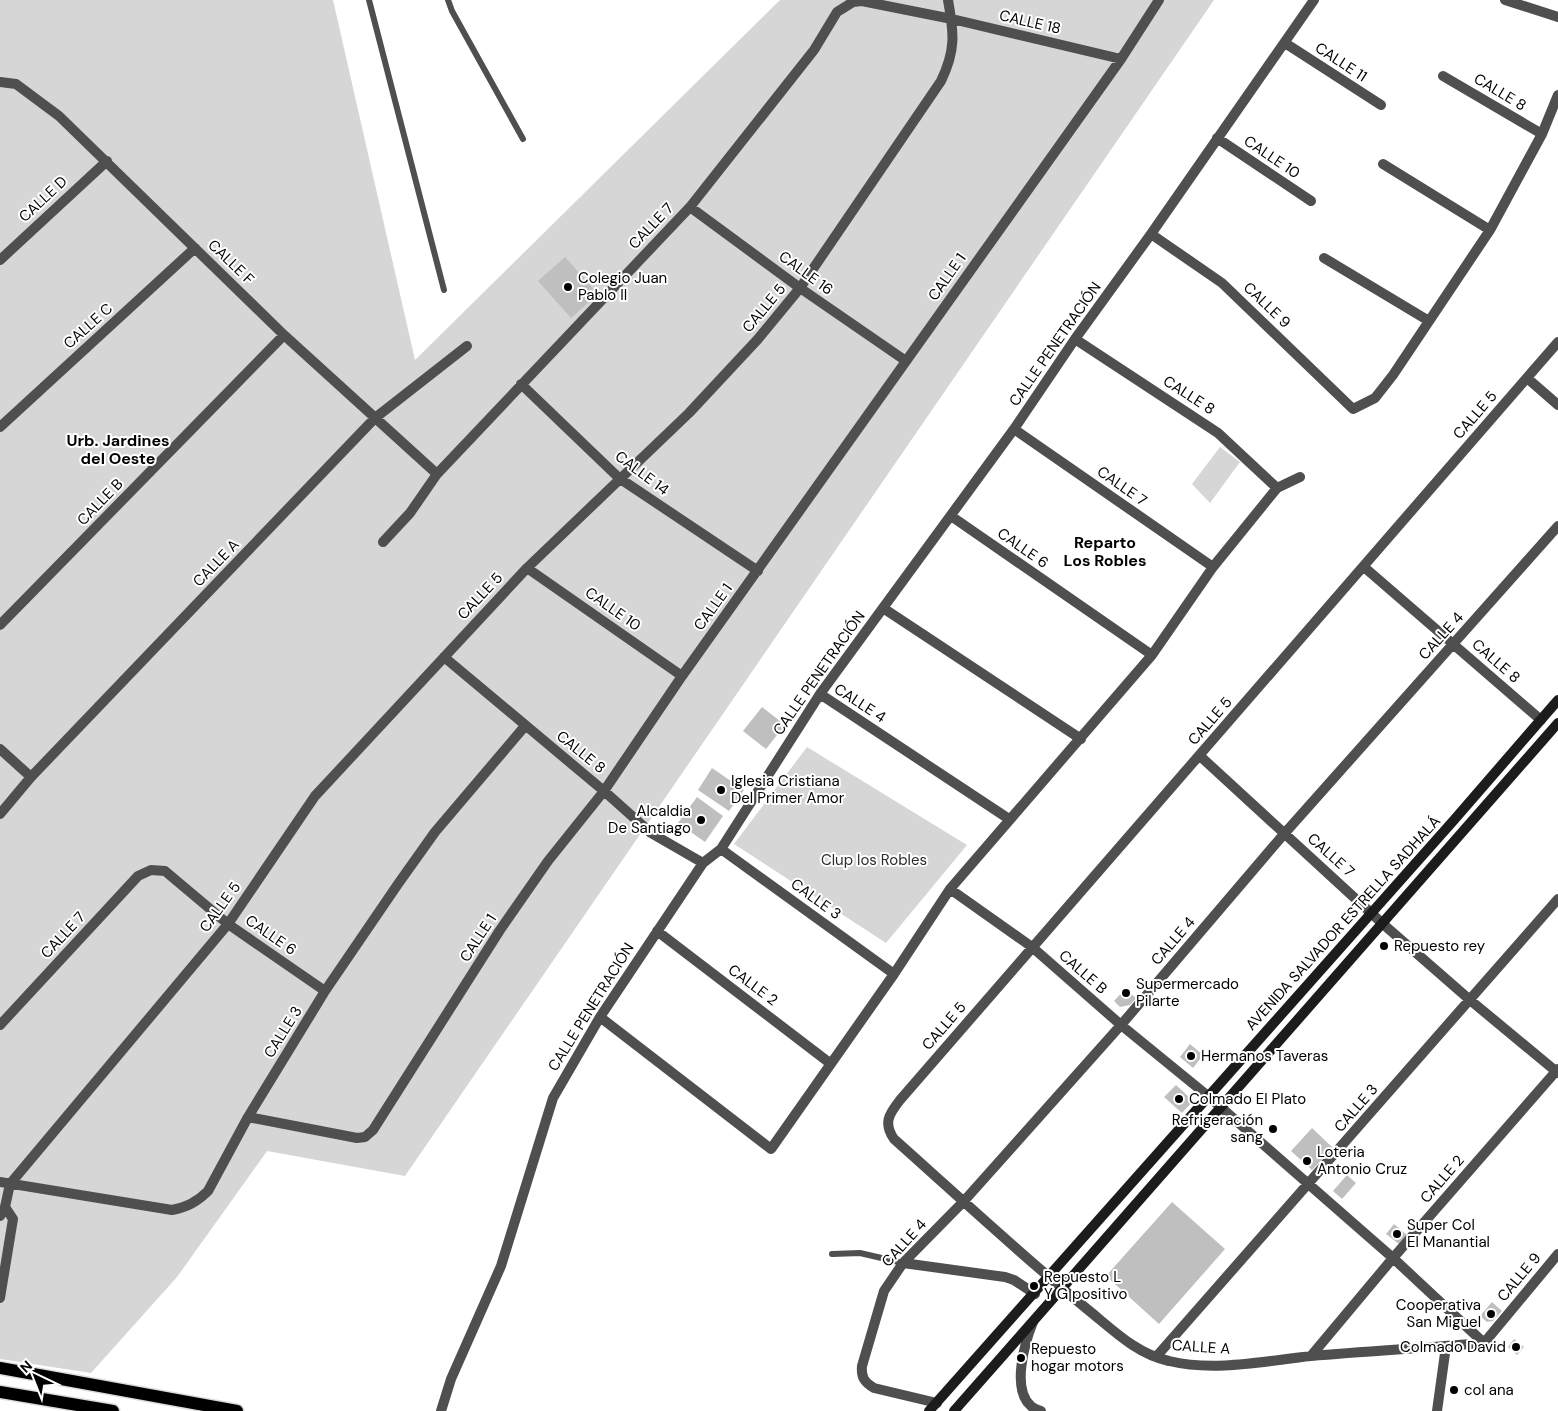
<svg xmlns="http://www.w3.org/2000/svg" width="1558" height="1411" viewBox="0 0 1558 1411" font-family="'DM Sans',sans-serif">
<rect width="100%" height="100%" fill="#fff"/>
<path fill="#d6d6d6" d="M 0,0 L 333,0 L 415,360 L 780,0 L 1214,0 L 405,1176 L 267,1151 L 177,1277 L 91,1373 L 0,1359 Z
M 1220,447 L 1240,462 L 1210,503 L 1192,484 Z
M 807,747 L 967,845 L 886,943 L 734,844 Z"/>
<path fill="#bfbfbf" d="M 565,257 L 598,294 L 571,318 L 538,281 Z
M 762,707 L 785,725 L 766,749 L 743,731 Z
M 712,768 L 744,790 L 729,811 L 698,790 Z
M 697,797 L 723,816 L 705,842 L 678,823 Z
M 1125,989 L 1136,998 L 1130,1005 L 1120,1007 L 1114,1001 Z
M 1190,1044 L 1203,1055 L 1193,1068 L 1180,1057 Z
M 1176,1085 L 1193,1101 L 1182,1113 L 1164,1097 Z
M 1312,1128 L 1333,1148 L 1312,1170 L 1291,1151 Z
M 1347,1175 L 1356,1183 L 1342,1199 L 1333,1191 Z
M 1172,1202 L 1225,1249 L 1159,1324 L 1106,1276 Z
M 1394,1224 L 1407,1235 L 1399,1244 L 1386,1234 Z
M 1492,1302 L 1502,1311 L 1493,1321 L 1487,1322 L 1480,1316 Z
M 1514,1339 L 1524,1347 L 1517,1355 L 1508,1347 Z"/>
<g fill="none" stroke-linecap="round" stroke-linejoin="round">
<defs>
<path id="primary" d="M 0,1368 L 237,1411
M 0,1392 L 113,1411"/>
</defs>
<use href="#primary" stroke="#dbdbdb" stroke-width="15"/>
<path stroke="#4f4f4f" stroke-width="6" d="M 369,0 L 444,290
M 448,0 L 452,11 L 523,139
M 832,1254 L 860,1253 L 903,1263"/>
<path stroke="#4f4f4f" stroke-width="10" d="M 1505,0 L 1558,17
M 1285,43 L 1381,105
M 1443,76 L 1542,134
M 0,82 L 16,84 L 59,116 L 284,335 L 437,474
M 1217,138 L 1311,201
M 1383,164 L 1490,230
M 690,207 L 800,288 L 906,361
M 1151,234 L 1222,283 L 1353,409 L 1375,398 L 1393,375 L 1490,230 L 1542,134 L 1558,95
M 1324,258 L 1429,321
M 0,260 L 107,161
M 1075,339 L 1218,433 L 1277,488
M 1527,378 L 1558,405
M 521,384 L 619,478 L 758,571
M 0,427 L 195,248
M 1014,429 L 1213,567
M 951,516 L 1152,655
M 383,542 L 410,513 L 437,474 L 690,207 L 814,50 L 837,12 L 853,2 L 862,1 L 952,19 L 1121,59
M 1364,567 L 1541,720
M 527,568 L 682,676
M 883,608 L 1081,739
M 0,625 L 284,335
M 444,657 L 604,791 L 651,833 L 703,863
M 820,694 L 1009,819
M 0,749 L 31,777
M 1200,756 L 1383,924 L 1470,1000 L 1558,1073
M 0,814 L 31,777 L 375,418 L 467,346
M 721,849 L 894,974
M 950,889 L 1032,947 L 1121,1025 L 1208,1096 L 1393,1258 L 1484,1343
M 657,931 L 831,1064
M 600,1017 L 771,1149 L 894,974 L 950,889 L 1152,655 L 1213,567 L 1277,488 L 1300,477
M 0,1025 L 138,876 L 151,870 L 165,871 L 228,924 L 325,991
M 248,1117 L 357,1138 L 365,1137 L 373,1130 L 500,930 L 548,861 L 604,791 L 682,676 L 1121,59 L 1159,0
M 0,1182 L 172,1210 C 187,1207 197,1202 208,1191 L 248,1117 L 325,991 L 398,884 L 435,832 L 525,726
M 0,1216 L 5,1207 L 10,1184 L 228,924 L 315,796 L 527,568 L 689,413 L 758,339 L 800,288 L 941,81 C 956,50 954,33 948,0
M 903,1263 L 1005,1277 L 1014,1280 L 1035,1294
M 0,1298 L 13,1219 L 5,1207
M 1033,1322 C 1025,1342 1011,1389 1031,1406 C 1033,1408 1038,1410 1041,1411
M 1484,1343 C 1426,1348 1369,1351 1311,1356 C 1264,1361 1215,1372 1169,1361 C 1136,1354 1112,1329 1087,1309 C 1021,1255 958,1196 894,1139 C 883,1123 889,1114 900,1100 L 1558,342
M 1484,1343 L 1558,1254
M 1311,1356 L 1393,1258 L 1558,1069
M 1156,1357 L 1558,899
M 937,1403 L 874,1388 C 864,1382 861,1377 862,1366 L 884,1291 L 903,1263 L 964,1201 L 1121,1025 L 1284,834 L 1558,526
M 441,1411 L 451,1379 L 501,1266 L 553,1098 L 600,1017 L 703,863 L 721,849 L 820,694 L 1014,429 L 1075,339 L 1151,234 L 1314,0
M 1437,1411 L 1446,1346"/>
<path stroke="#1c1c1c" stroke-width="10" d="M 929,1411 L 1454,820 L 1558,700
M 954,1411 C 1156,1182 1357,952 1558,723"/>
<use href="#primary" stroke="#000" stroke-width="12"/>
</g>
<g fill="#000" stroke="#fff" stroke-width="2">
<circle cx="568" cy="287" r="5"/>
<circle cx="721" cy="790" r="5"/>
<circle cx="701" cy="820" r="5"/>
<circle cx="1384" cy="946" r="5"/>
<circle cx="1126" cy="993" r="5"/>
<circle cx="1191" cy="1056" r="5"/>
<circle cx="1179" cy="1099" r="5"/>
<circle cx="1273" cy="1129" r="5"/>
<circle cx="1307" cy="1161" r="5"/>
<circle cx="1397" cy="1234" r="5"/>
<circle cx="1034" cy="1286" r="5"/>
<circle cx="1491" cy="1314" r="5"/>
<circle cx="1516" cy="1347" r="5"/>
<circle cx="1021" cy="1358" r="5"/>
<circle cx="1454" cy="1390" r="5"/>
</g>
<g text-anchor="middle" stroke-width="4" stroke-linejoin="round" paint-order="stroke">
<g font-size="15" fill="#000" stroke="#fff">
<text transform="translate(1030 22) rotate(13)" y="5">CALLE 18</text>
<text transform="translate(1341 62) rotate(33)" y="5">CALLE 11</text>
<text transform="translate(1500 92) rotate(31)" y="5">CALLE 8</text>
<text transform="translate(1272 157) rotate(34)" y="5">CALLE 10</text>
<text transform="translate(43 199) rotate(-43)" y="5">CALLE D</text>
<text transform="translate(651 226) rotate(-46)" y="5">CALLE 7</text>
<text transform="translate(231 262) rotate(44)" y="5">CALLE F</text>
<text transform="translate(806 273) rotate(36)" y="5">CALLE 16</text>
<text transform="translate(947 277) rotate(-55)" y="5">CALLE 1</text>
<text transform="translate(1267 305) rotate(44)" y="5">CALLE 9</text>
<text transform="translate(764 308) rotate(-50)" y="5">CALLE 5</text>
<text transform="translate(88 326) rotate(-42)" y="5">CALLE C</text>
<text transform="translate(1055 344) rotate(-55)" y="5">CALLE PENETRACIÓN</text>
<text transform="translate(1189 395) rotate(33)" y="5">CALLE 8</text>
<text transform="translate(1475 415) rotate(-49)" y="5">CALLE 5</text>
<text transform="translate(642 473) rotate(37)" y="5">CALLE 14</text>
<text transform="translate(1122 486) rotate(35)" y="5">CALLE 7</text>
<text transform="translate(100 502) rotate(-46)" y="5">CALLE B</text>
<text transform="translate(1023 548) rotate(35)" y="5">CALLE 6</text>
<text transform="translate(216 563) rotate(-46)" y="5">CALLE A</text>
<text transform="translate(480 596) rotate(-47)" y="5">CALLE 5</text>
<text transform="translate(713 607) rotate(-54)" y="5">CALLE 1</text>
<text transform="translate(613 609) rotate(35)" y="5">CALLE 10</text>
<text transform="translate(1441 636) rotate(-48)" y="5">CALLE 4</text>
<text transform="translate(1496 661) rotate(41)" y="5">CALLE 8</text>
<text transform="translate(819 673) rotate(-55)" y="5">CALLE PENETRACIÓN</text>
<text transform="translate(860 703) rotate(33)" y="5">CALLE 4</text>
<text transform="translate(1210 721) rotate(-49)" y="5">CALLE 5</text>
<text transform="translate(581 752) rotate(39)" y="5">CALLE 8</text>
<text transform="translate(1331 855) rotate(42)" y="5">CALLE 7</text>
<text transform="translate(816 899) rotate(36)" y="5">CALLE 3</text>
<text transform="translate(220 907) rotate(-54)" y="5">CALLE 5</text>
<text transform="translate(1343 923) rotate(-48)" y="5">AVENIDA SALVADOR ESTRELLA SADHALÁ</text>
<text transform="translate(63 935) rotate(-47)" y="5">CALLE 7</text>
<text transform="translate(271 935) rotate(35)" y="5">CALLE 6</text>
<text transform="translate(478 938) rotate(-57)" y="5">CALLE 1</text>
<text transform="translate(1173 941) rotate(-49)" y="5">CALLE 4</text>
<text transform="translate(1083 972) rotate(41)" y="5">CALLE B</text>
<text transform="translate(753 985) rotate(37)" y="5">CALLE 2</text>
<text transform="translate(591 1007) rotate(-58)" y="5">CALLE PENETRACIÓN</text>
<text transform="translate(944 1026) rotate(-49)" y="5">CALLE 5</text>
<text transform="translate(283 1032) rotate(-58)" y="5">CALLE 3</text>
<text transform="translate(1356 1108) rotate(-49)" y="5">CALLE 3</text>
<text transform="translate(1442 1179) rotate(-49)" y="5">CALLE 2</text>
<text transform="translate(904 1243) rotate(-48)" y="5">CALLE 4</text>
<text transform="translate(1519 1277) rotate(-50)" y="5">CALLE 9</text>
<text transform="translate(1201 1347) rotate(4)" y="5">CALLE A</text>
</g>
<g font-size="15" fill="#000" stroke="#fff" text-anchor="start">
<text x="578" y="283">Colegio Juan<tspan x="578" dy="17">Pablo II</tspan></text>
<text x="731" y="786">Iglesia Cristiana<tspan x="731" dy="17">Del Primer Amor</tspan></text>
<text x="691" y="816" text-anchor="end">Alcaldia<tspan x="691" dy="17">De Santiago</tspan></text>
<text x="1394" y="951">Repuesto rey</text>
<text x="1136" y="989">Supermercado<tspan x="1136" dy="17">Pilarte</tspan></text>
<text x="1201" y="1061">Hermanos Taveras</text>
<text x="1189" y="1104">Colmado El Plato</text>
<text x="1263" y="1125" text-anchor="end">Refrigeración<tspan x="1263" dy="17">sang</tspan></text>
<text x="1317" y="1157">Loteria<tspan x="1317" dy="17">Antonio Cruz</tspan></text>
<text x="1407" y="1230">Super Col<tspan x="1407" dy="17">El Manantial</tspan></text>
<text x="1044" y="1282">Repuesto L<tspan x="1044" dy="17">Y G positivo</tspan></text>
<text x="1481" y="1310" text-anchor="end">Cooperativa<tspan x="1481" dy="17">San Miguel</tspan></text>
<text x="1506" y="1352" text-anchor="end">Colmado David</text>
<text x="1031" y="1354">Repuesto<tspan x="1031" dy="17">hogar motors</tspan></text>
<text x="1464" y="1395">col ana</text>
</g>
<g font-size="15" fill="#2d2d2d" stroke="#fff">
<text x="874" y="865">Clup los Robles</text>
</g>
<g font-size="16" font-weight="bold" fill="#000" stroke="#fff">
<text x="118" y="446">Urb. Jardines<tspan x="118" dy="18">del Oeste</tspan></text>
<text x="1105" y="548">Reparto<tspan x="1105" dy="18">Los Robles</tspan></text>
</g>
</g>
<g transform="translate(35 1376) rotate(317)" stroke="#ffffff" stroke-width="4" paint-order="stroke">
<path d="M0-4L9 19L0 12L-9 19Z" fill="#000000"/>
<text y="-8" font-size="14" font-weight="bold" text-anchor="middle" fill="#000000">N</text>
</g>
</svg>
